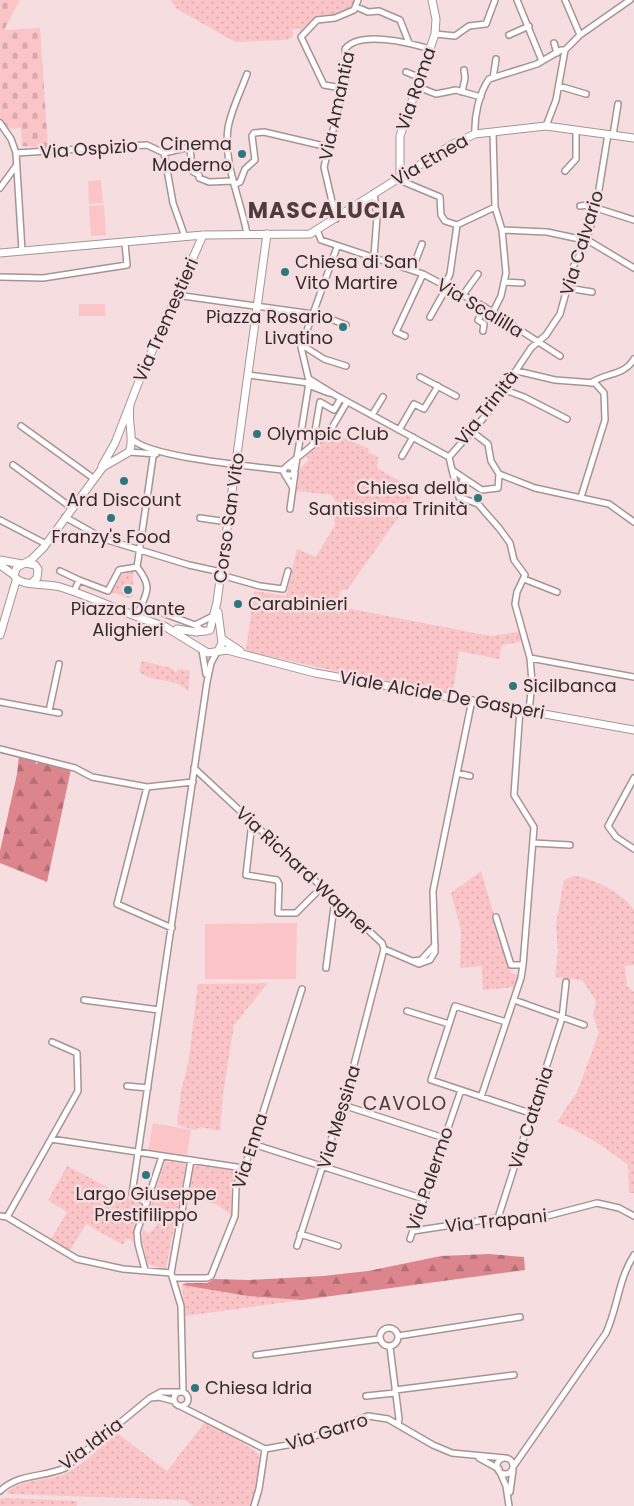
<svg xmlns="http://www.w3.org/2000/svg" width="634" height="1506" viewBox="0 0 634 1506" font-family="Poppins,sans-serif">
<defs>
<pattern id="green-dots" width="8" height="8" patternUnits="userSpaceOnUse" patternTransform="scale(1.25)"><rect width="8" height="8" fill="#fbc5c8"/><path d="M2 2h.1M6 6h.1" fill="none" stroke="#d8a9ac" stroke-width="1.8" stroke-linecap="round"/></pattern>
<pattern id="forest-firs" width="22" height="20" patternUnits="userSpaceOnUse" patternTransform="scale(1.25)"><rect width="22" height="20" fill="#dc858d"/><path d="M5 1l3.5 6h-7zM16 11l3.5 6h-7z" fill="#b36d73"/></pattern>
<pattern id="cemetery-stones" width="16" height="16" patternUnits="userSpaceOnUse" patternTransform="scale(1.25)"><rect width="16" height="16" fill="#fbc5c8"/><path d="M2 7V4a2 2 0 0 1 4 0v3zM10 15v-3a2 2 0 0 1 4 0v3z" fill="#d8a9ac"/></pattern>
</defs>
<rect width="100%" height="100%" fill="#f6dee0"/>
<path fill="url(#green-dots)" d="M 171,0 L 356,0 L 353,8 L 333,16 L 323,16 L 313,19 L 301,33 L 299,28 L 292,30 L 293,37 L 286,40 L 235,42 L 177,9 Z
M 333,433 L 369,449 L 368,452 L 378,457 L 377,468 L 417,491 L 347,590 L 341,590 L 336,606 L 490,636 L 519,632 L 521,642 L 502,645 L 499,659 L 459,651 L 453,693 L 334,671 L 246,651 L 254,591 L 286,596 L 297,549 L 316,557 L 335,525 L 334,522 L 338,506 L 332,495 L 297,491 L 299,469 L 309,460 L 306,456 Z
M 133,571 L 133,597 L 129,598 L 111,592 L 118,576 Z
M 142,661 L 171,668 L 176,673 L 178,669 L 190,671 L 188,692 C 176,675 152,685 139,671 Z
M 481,871 L 511,973 L 518,975 L 514,987 L 483,990 L 482,966 L 460,968 L 461,930 L 451,893 Z
M 574,876 C 592,877 624,894 634,910 L 634,965 L 625,966 L 627,986 L 634,992 L 634,1193 L 629,1193 L 628,1165 C 605,1147 584,1133 557,1122 L 577,1092 L 599,1033 L 593,1015 L 596,1001 L 582,980 L 555,977 L 558,952 L 556,924 L 564,880 Z
M 268,983 L 234,1025 L 223,1094 L 220,1131 L 200,1127 L 195,1130 L 177,1125 L 181,1091 L 188,1065 L 198,984 Z
M 165,1161 L 186,1164 L 166,1269 L 148,1265 L 142,1241 L 143,1229 L 149,1234 L 158,1223 L 159,1215 L 149,1212 Z
M 194,1165 L 238,1171 L 231,1190 L 231,1215 C 222,1208 210,1199 199,1200 L 190,1191 Z
M 67,1166 L 142,1205 L 133,1233 L 133,1242 L 127,1238 L 123,1245 L 86,1224 L 70,1250 L 51,1239 L 67,1212 L 48,1200 Z
M 182,1285 L 248,1296 L 302,1300 L 185,1316 Z
M 205,1422 L 238,1440 L 259,1454 L 258,1484 L 251,1506 L 193,1506 L 185,1500 L 9,1494 L 7,1491 C 27,1478 42,1482 62,1475 C 83,1466 100,1447 117,1433 L 167,1471 Z
M 9,1498 L 77,1501 L 77,1506 L 0,1506 L 0,1499 Z"/>
<path fill="url(#forest-firs)" d="M 19,756 L 35,760 L 36,764 L 42,761 L 71,769 L 47,882 L 0,863 L 0,851 L 17,774 Z
M 489,1254 L 524,1257 L 525,1270 L 302,1300 L 248,1296 L 182,1285 L 186,1283 L 207,1283 L 214,1279 L 249,1280 L 323,1276 L 368,1271 L 441,1256 Z"/>
<path fill="url(#cemetery-stones)" d="M 0,0 L 20,0 L 4,30 L 40,28 L 48,148 L 22,146 L 21,128 L 7,129 L 0,119 Z"/>
<path fill="#fbc5c8" d="M 101,180 L 103,203 L 89,204 L 88,181 Z
M 104,205 L 106,235 L 91,236 L 89,206 Z
M 79,304 L 105,304 L 105,316 L 79,316 Z
M 297,923 L 296,979 L 205,979 L 205,924 Z
M 153,1123 L 191,1130 L 187,1155 L 148,1150 Z"/>
<g fill="none" stroke-linecap="round" stroke-linejoin="round">
<defs>
<path id="minor" d="M 517,0 L 542,61
M 565,0 L 580,35
M 357,7 L 368,12 L 379,11 L 400,20 L 409,43
M 435,34 L 455,36 L 469,26 L 486,24 L 495,0
M 509,35 L 529,26
M 554,43 L 557,53
M 406,72 L 421,78
M 247,74 C 241,91 231,110 228,128 C 223,164 241,200 247,234
M 493,78 L 496,59
M 559,86 L 586,94
M 418,87 L 436,94 L 456,90 L 481,97
M 342,88 L 324,85 L 301,37 L 317,20 L 335,18 L 354,10 L 358,0
M 462,92 L 465,78 L 464,70
M 0,123 L 11,139 L 16,153 L 22,251
M 546,126 L 556,100 L 565,50 L 580,35 L 630,0
M 475,134 C 474,117 479,93 489,79 L 537,64 L 561,50 L 565,50
M 613,135 L 618,104
M 16,153 L 147,145 L 164,153 L 173,203 L 185,237
M 164,153 L 190,147 L 192,171 L 199,175 L 199,178 L 209,182 L 233,181
M 565,171 L 576,159 L 576,131
M 400,178 L 404,182 L 440,197 L 441,215 L 445,221 L 457,225 L 495,207
M 234,185 L 240,182 L 245,169 L 255,160 L 252,136 L 254,133 L 264,132 L 328,147
M 0,188 L 16,166
M 580,206 L 597,204
M 596,208 L 634,220
M 336,219 L 324,167 L 348,69 L 345,49 C 360,30 410,43 430,49
M 317,230 L 321,240 L 423,274 L 483,306 L 560,356
M 502,230 L 547,232 L 589,241 L 634,268
M 374,256 L 377,217 L 374,193
M 412,270 L 422,244
M 0,277 L 43,278 L 127,265 L 125,243
M 504,282 L 522,283
M 445,285 L 450,274 L 457,225
M 568,288 L 592,292
M 176,295 L 320,315 L 346,325
M 463,295 L 478,274
M 493,312 L 501,296 L 506,273 L 502,230 L 495,207 L 493,132
M 430,317 L 447,287
M 483,331 L 484,324 L 478,320 L 485,307
M 405,336 L 396,332 L 423,274
M 302,345 L 324,359 L 346,366
M 517,371 L 555,380 L 595,383 L 604,393 L 605,420 L 581,497
M 249,375 L 309,383 L 295,470
M 420,377 L 456,396
M 309,379 L 335,395 L 449,457
M 309,381 L 301,347 L 337,247
M 591,383 C 606,372 623,377 634,359
M 308,385 L 329,393
M 505,390 L 524,397 L 567,419
M 372,415 L 383,397
M 21,426 L 93,478
M 399,430 L 414,404 L 424,409 L 438,386
M 471,431 L 488,444 L 491,461 L 499,474 L 535,488 L 609,504 L 634,522
M 133,440 C 154,458 251,466 283,470
M 313,443 L 320,402 L 334,410 L 341,398
M 129,452 L 156,454
M 402,456 L 413,437
M 449,457 L 487,414 L 531,348 L 546,335 L 560,314 L 573,267 L 585,245 L 596,208 L 608,134
M 449,457 L 452,470 L 482,490 L 498,488 L 499,474
M 13,465 L 72,508
M 287,466 L 330,431 L 347,402
M 452,470 L 459,497
M 285,475 L 293,475 L 294,468 L 287,466 L 283,470 L 284,473 L 293,488
M 459,497 L 478,504 L 499,528 L 510,543 L 514,560 L 525,575 L 517,592 L 515,604 L 530,658 L 532,682 L 529,711
M 459,497 L 463,479
M 290,509 L 295,473
M 65,517 L 104,539 L 189,565 L 221,572
M 200,518 L 228,522
M 0,520 L 46,544
M 60,571 L 79,580
M 221,575 L 260,586 L 283,589 L 288,571
M 524,579 L 557,592
M 74,592 L 79,580 L 108,591 L 119,570 L 137,567
M 141,605 L 195,625 L 203,631
M 137,616 C 146,592 154,589 137,567 L 154,450
M 195,625 L 213,616
M 202,650 L 206,674
M 530,658 L 634,677
M 0,702 L 59,713
M 49,711 L 59,664
M 0,749 L 75,768 L 92,777 L 147,787 L 193,782
M 194,768 L 382,943 L 384,949 L 349,1084 L 297,1246
M 457,773 L 470,776
M 634,778 L 608,826 L 616,837 L 634,849
M 147,787 L 117,904 L 172,928
M 252,822 L 246,875 L 277,880 L 279,884 L 278,913 L 296,913 L 322,887
M 533,843 L 570,845
M 496,917 L 511,965 L 523,965
M 384,949 L 419,964 L 430,960 L 435,952 L 433,891 L 472,700
M 413,961 L 421,960 L 435,945
M 326,968 L 335,899
M 84,1000 L 159,1010
M 514,1000 L 584,1025
M 407,1011 L 449,1024
M 506,1022 L 455,1006 L 431,1080 L 533,1114
M 127,1086 L 148,1088
M 481,1097 L 521,978 L 523,965 L 534,827 L 514,795 L 520,709
M 343,1105 L 444,1138
M 51,1139 L 243,1168
M 253,1144 L 424,1199
M 147,1203 L 132,1194 L 207,682 L 211,663 L 217,652
M 0,1216 L 7,1217 L 77,1259 L 123,1269 L 171,1273
M 7,1217 L 78,1091 L 77,1053 L 52,1042
M 498,1218 L 562,1018 L 566,982
M 413,1231 L 498,1218 L 528,1221 L 597,1203 L 619,1208 L 634,1216
M 300,1234 L 338,1246
M 410,1239 L 461,1090
M 145,1270 L 138,1244 L 137,1232 L 162,1156
M 173,1278 L 207,1278 L 211,1276 L 235,1216 L 236,1187 L 253,1144 L 302,989
M380 1337a9 9 0 1 1 18 0a9 9 0 1 1-18 0Z
M 398,1336 L 520,1317
M 390,1347 L 399,1419 L 398,1424
M 256,1355 L 379,1339
M 395,1390 L 514,1375
M174 1399a7 7 0 1 1 14 0a7 7 0 1 1-14 0Z
M 183,1392 L 181,1306 L 171,1273 L 191,1160
M 366,1396 L 395,1393
M 151,1398 L 159,1397 L 174,1401
M 180,1406 L 265,1449 L 293,1444 L 368,1416 L 388,1419 L 433,1445 L 452,1453 L 505,1458
M 479,1458 L 499,1469
M497 1466a8 8 0 1 1 16 0a8 8 0 1 1-16 0Z
M 513,1467 L 606,1333 C 618,1307 618,1280 634,1255
M 500,1472 L 506,1486 L 509,1506
M 0,1491 C 19,1473 42,1478 65,1468 L 150,1398 L 161,1392 L 178,1392
M 510,1492 L 513,1470
M 254,1506 L 259,1489 L 265,1449"/>
<path id="secondary" d="M 400,178 L 400,136 L 435,34 L 436,19 L 432,0
M 0,253 L 203,235 L 310,234 L 453,144 L 475,134 L 546,126 L 634,138
M 130,405 C 127,422 135,440 129,452 L 103,467 L 44,547 L 31,560 L 17,567 L 14,575 C 18,587 47,583 60,587 C 96,598 130,616 166,627
M 102,466 L 115,443 L 139,381 L 203,235
M 0,560 L 22,564
M 26,563 L 35,565 L 38,569 L 37,578 L 32,583
M 0,565 L 14,575
M 218,612 L 222,643 L 218,651
M 164,626 L 208,653 L 227,650 L 315,673 L 634,730
M 177,629 L 196,632 L 206,631
M 210,630 L 217,602 L 267,234
M 0,635 L 16,581
M 222,639 L 240,651"/>
</defs>
<use href="#minor" stroke="#a89394" stroke-width="8"/>
<use href="#secondary" stroke="#a89394" stroke-width="9"/>
<use href="#minor" stroke="#fff" stroke-width="5"/>
<use href="#secondary" stroke="#fff" stroke-width="7"/>
</g>
<g fill="#2e777e" stroke="#f6dee0" stroke-width="2">
<circle cx="242" cy="154" r="5"/>
<circle cx="285" cy="272" r="5"/>
<circle cx="343" cy="327" r="5"/>
<circle cx="257" cy="434" r="5"/>
<circle cx="124" cy="481" r="5"/>
<circle cx="478" cy="498" r="5"/>
<circle cx="111" cy="518" r="5"/>
<circle cx="128" cy="590" r="5"/>
<circle cx="238" cy="604" r="5"/>
<circle cx="513" cy="686" r="5"/>
<circle cx="146" cy="1175" r="5"/>
<circle cx="195" cy="1388" r="5"/>
</g>
<g text-anchor="middle" stroke-width="5" stroke-linejoin="round" paint-order="stroke">
<g font-size="18" fill="#342b2b" stroke="#f6dee0">
<text transform="translate(416 89) rotate(-71)" y="6">Via Roma</text>
<text transform="translate(337 106) rotate(-78)" y="6">Via Amantia</text>
<text transform="translate(89 149) rotate(-4)" y="6">Via Ospizio</text>
<text transform="translate(430 160) rotate(-30)" y="6">Via Etnea</text>
<text transform="translate(582 243) rotate(-73)" y="6">Via Calvario</text>
<text transform="translate(480 308) rotate(31)" y="6">Via Scalilla</text>
<text transform="translate(166 320) rotate(-66)" y="6">Via Tremestieri</text>
<text transform="translate(487 408) rotate(-52)" y="6">Via Trinità</text>
<text transform="translate(229 518) rotate(-82)" y="6">Corso San Vito</text>
<text transform="translate(442 695) rotate(10)" y="6">Viale Alcide De Gasperi</text>
<text transform="translate(304 871) rotate(43)" y="6">Via Richard Wagner</text>
<text transform="translate(339 1117) rotate(-73)" y="6">Via Messina</text>
<text transform="translate(531 1118) rotate(-72)" y="6">Via Catania</text>
<text transform="translate(250 1151) rotate(-72)" y="6">Via Enna</text>
<text transform="translate(430 1179) rotate(-71)" y="6">Via Palermo</text>
<text transform="translate(496 1221) rotate(-6)" y="6">Via Trapani</text>
<text transform="translate(327 1432) rotate(-18)" y="6">Via Garro</text>
<text transform="translate(91 1444) rotate(-37)" y="6">Via Idria</text>
</g>
<g font-size="18" fill="#342b2b" stroke="#f6dee0" text-anchor="start">
<text x="232" y="150" text-anchor="end">Cinema<tspan x="232" dy="21">Moderno</tspan></text>
<text x="295" y="268">Chiesa di San<tspan x="295" dy="21">Vito Martire</tspan></text>
<text x="333" y="323" text-anchor="end">Piazza Rosario<tspan x="333" dy="21">Livatino</tspan></text>
<text x="267" y="440">Olympic Club</text>
<text x="468" y="494" text-anchor="end">Chiesa della<tspan x="468" dy="21">Santissima Trinità</tspan></text>
<text x="124" y="506" text-anchor="middle">Ard Discount</text>
<text x="111" y="543" text-anchor="middle">Franzy's Food</text>
<text x="248" y="610">Carabinieri</text>
<text x="128" y="615" text-anchor="middle">Piazza Dante<tspan x="128" dy="21">Alighieri</tspan></text>
<text x="523" y="692">Sicilbanca</text>
<text x="146" y="1200" text-anchor="middle">Largo Giuseppe<tspan x="146" dy="21">Prestifilippo</tspan></text>
<text x="205" y="1394">Chiesa Idria</text>
</g>
<g font-size="19" letter-spacing="1" fill="#4f3c3d" stroke="#f6dee0">
<text x="405" y="1110">CAVOLO</text>
</g>
<g font-size="22" font-weight="bold" letter-spacing="1" fill="#4f3c3d" stroke="#f6dee0">
<text x="327" y="218">MASCALUCIA</text>
</g>
</g>
</svg>
